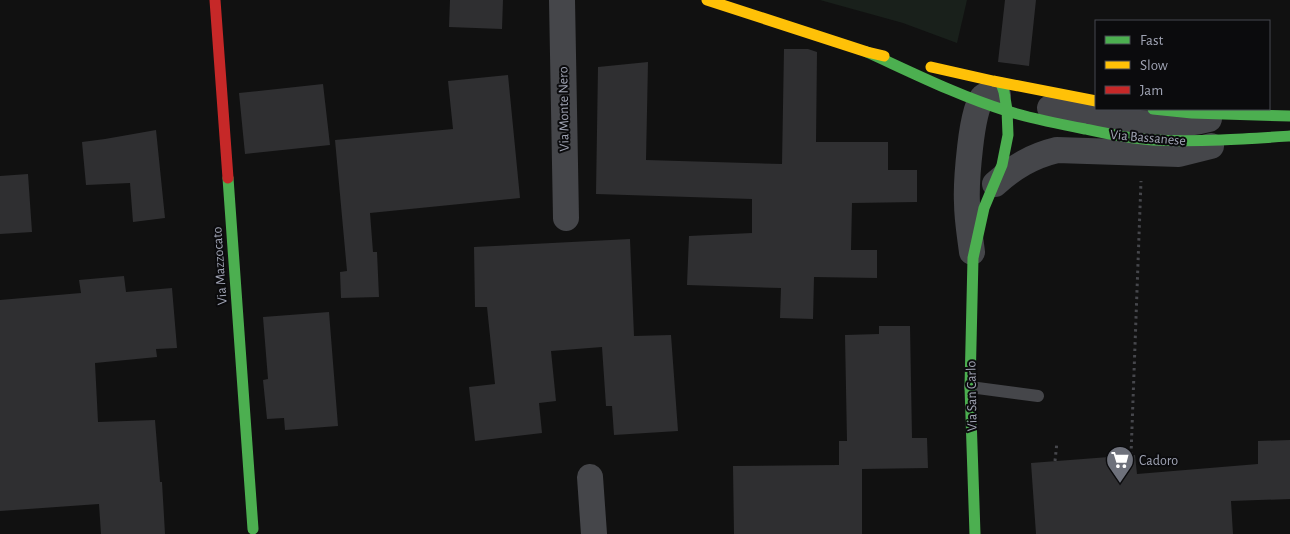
<svg xmlns="http://www.w3.org/2000/svg" width="1290" height="534" viewBox="0 0 1290 534" font-family="'Alegreya Sans',sans-serif">
<rect width="100%" height="100%" fill="#111"/>
<path fill="#19201b" d="M 820,0 L 967,0 L 957,43 L 903,23 Z"/>
<path fill="#2f2f31" d="M 450,0 L 503,0 L 502,29 L 449,27 Z
M 1005,0 L 1036,0 L 1029,66 L 998,62 Z
M 784,49 L 808,49 L 817,52 L 816,142 L 888,142 L 888,170 L 917,170 L 917,202 L 852,203 L 851,250 L 877,250 L 877,278 L 814,277 L 813,319 L 780,318 L 781,288 L 687,285 L 689,236 L 752,233 L 752,199 L 596,194 L 598,67 L 648,62 L 646,160 L 782,164 Z
M 508,75 L 520,198 L 370,213 L 373,252 L 377,252 L 379,297 L 341,298 L 340,272 L 347,271 L 335,140 L 453,129 L 448,81 Z
M 323,84 L 330,145 L 245,154 L 239,93 Z
M 156,130 L 165,218 L 133,222 L 130,183 L 86,185 L 82,142 L 105,139 Z
M 28,174 L 32,232 L 0,234 L 0,176 Z
M 630,239 L 634,336 L 671,335 L 678,431 L 614,435 L 612,406 L 606,406 L 602,347 L 551,351 L 556,401 L 539,403 L 542,433 L 475,441 L 469,387 L 495,384 L 487,307 L 475,307 L 474,247 Z
M 124,276 L 126,292 L 172,288 L 177,348 L 156,349 L 157,357 L 95,363 L 98,422 L 155,420 L 160,482 L 162,482 L 165,534 L 101,534 L 99,504 L 0,511 L 0,300 L 81,293 L 79,280 Z
M 329,312 L 338,426 L 285,430 L 284,418 L 267,419 L 263,380 L 268,379 L 263,317 Z
M 879,326 L 910,326 L 912,438 L 927,438 L 928,468 L 862,469 L 862,534 L 734,534 L 733,466 L 839,465 L 839,441 L 847,441 L 845,335 L 879,334 Z
M 1290,440 L 1290,499 L 1231,501 L 1233,534 L 1036,534 L 1031,463 L 1135,455 L 1137,474 L 1258,464 L 1258,441 Z"/>
<g fill="none" stroke-linecap="round" stroke-linejoin="round">
<path stroke="#46474c" stroke-width="3" stroke-dasharray="2.5 4" stroke-linecap="butt" d="M 1131,455 L 1141,181
M 1055,461 L 1057,442"/>
<path stroke="#45464a" stroke-width="12" d="M 970,387 L 1038,396"/>
<path stroke="#45464a" stroke-width="26" d="M 562,0 L 566,218
M 1050,108 C 1065,112 1081,114 1096,117 C 1134,123 1172,129 1209,119
M 995,184 C 1014,167 1032,156 1057,150 L 1179,154 L 1211,146
M 972,252 C 970,236 967,219 967,203 C 966,185 971,107 983,97 C 987,93 993,94 998,95
M 590,477 L 594,534"/>
<path stroke="#4caf50" stroke-width="11" d="M 867,52 C 913,73 959,96 1007,111 C 1033,119 1059,124 1085,129 C 1108,134 1130,139 1153,140 C 1199,142 1244,139 1290,136
M 1153,109 L 1192,113 L 1290,116
M 228,178 L 253,529
M 975,534 L 970,387 L 973,258 L 984,208 L 1002,165 L 1008,135 L 1007,110 L 1004,92 L 1001,83"/>
<path stroke="#ffc107" stroke-width="11" d="M 707,0 L 867,52 L 884,56
M 931,67 L 993,81 L 1096,101"/>
<path stroke="#c62828" stroke-width="11" d="M 215,0 L 228,178"/>
</g>
<defs>
<symbol id="supermarket-pin" viewBox="-11 -11 22 30"><path d="M0 17L-7.5 6A9.5 9.5 0 1 1 7.5 6Z" fill="#6e717b" stroke="#0b0b0d"/><path d="M-6-5.5h2.5l.6 2H6L4.5 2H-2.5L-4.4-4H-6ZM-1.5 3.2a1.3 1.3 0 1 0 .1 0ZM3 3.2a1.3 1.3 0 1 0 .1 0Z" fill="#fff"/></symbol>
</defs>
<g fill-rule="evenodd">
<use href="#supermarket-pin" x="1104" y="444" width="32" height="43"/>
</g>
<g text-anchor="middle" stroke-width="4" stroke-linejoin="round" paint-order="stroke">
<g font-size="14" fill="#a0a4b4" stroke="#0b0b0d">
<text transform="translate(563 109) rotate(-91)" y="5">Via Monte Nero</text>
<text transform="translate(1148 137) rotate(5)" y="5">Via Bassanese</text>
<text transform="translate(219 266) rotate(-94)" y="5">Via Mazzocato</text>
<text transform="translate(971 396) rotate(-91)" y="5">Via San Carlo</text>
</g>
<g font-size="14" fill="#a0a4b4" stroke="#0b0b0d" text-anchor="start">
<text x="1139" y="465">Cadoro</text>
</g>
</g>
<rect x="1095" y="20" width="175" height="90" fill="#0b0b0d" stroke="#474850"/>
<rect x="1105" y="36" width="25" height="8" fill="#4caf50" stroke="#474850"/>
<text x="1140" y="45" font-size="15" fill="#a0a4b4">Fast</text>
<rect x="1105" y="61" width="25" height="8" fill="#ffc107" stroke="#474850"/>
<text x="1140" y="70" font-size="15" fill="#a0a4b4">Slow</text>
<rect x="1105" y="86" width="25" height="8" fill="#c62828" stroke="#474850"/>
<text x="1140" y="95" font-size="15" fill="#a0a4b4">Jam</text>
</svg>
